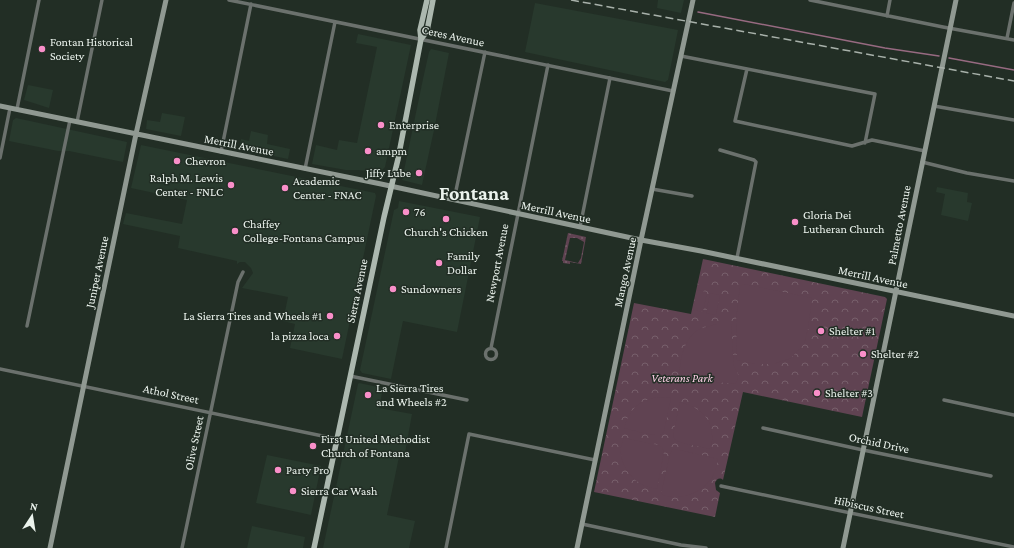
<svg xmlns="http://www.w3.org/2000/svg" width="1014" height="548" viewBox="0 0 1014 548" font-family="'Crimson Pro',serif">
<defs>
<pattern id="grass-dots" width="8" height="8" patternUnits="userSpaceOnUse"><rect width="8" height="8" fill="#604352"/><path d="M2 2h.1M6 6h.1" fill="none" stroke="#775f6b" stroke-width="1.8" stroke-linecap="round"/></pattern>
<pattern id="park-crowns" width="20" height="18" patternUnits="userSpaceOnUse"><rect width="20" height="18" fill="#604352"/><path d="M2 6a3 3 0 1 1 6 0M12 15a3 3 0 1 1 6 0" fill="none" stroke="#775f6b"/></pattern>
</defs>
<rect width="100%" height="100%" fill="#222e25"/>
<path fill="#28392d" d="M 658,0 L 684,0 L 681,13 L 657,8 Z
M 535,3 L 678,30 L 668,80 L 665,82 L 525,52 Z
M 358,34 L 411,45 L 385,167 L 380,172 L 358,170 L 346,170 L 312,164 L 316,145 L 337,150 L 339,140 L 357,143 L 377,47 L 356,43 Z
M 431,49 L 449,53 L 434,130 L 422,185 L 402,180 L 423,79 L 429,52 Z
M 28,85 L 53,90 L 49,108 L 24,100 Z
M 162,113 L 185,117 L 181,136 L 146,129 L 147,120 L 160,122 Z
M 16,118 L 127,142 L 123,162 L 69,151 L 58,151 L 9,141 L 13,120 Z
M 251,131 L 268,135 L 267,144 L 290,149 L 288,159 L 239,149 L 241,139 L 249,141 Z
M 141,145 L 375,193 L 376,196 L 342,359 L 290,348 L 295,324 L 283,321 L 288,297 L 242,288 L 253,273 L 251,268 L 245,262 L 240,262 L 237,264 L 237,261 L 178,248 L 180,236 L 123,224 L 126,213 L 182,224 L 187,200 L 131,188 Z
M 937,187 L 968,193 L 967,202 L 972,203 L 968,221 L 941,215 L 945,194 L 936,192 Z
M 399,201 L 480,217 L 457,332 L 403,321 L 391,379 L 362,373 L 360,370 L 394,210 L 398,208 Z
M 359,383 L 383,388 L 379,408 L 412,414 L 405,453 L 400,452 L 387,515 L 415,521 L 409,548 L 323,548 L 358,384 Z
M 267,455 L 321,466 L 311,515 L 256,503 Z
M 252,526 L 305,537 L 303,548 L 247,548 Z"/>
<path fill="url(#grass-dots)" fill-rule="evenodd" d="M 568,233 L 586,237 L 581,264 L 570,262 L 570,264 L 563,263 L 563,261 L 562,261 ZM 570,238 L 577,238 L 584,242 L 581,258 L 578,263 L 565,260 Z"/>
<path fill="url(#park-crowns)" d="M 703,259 L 885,297 L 887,299 L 862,417 L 743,392 L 723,480 C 720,477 716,479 715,483 L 716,490 L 720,493 L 715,517 L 594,492 L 634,303 L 691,314 Z"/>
<path fill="#604352" d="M 744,284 L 812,298 L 808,329 L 804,344 L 791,358 L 774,364 L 755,364 L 737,360 L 736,320 L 740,286 Z
M 697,290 L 707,292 L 703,312 L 693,310 Z
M 710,293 L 719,295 L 720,296 L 716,314 L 715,315 L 706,313 Z
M 717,324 L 731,324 L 734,366 L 738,374 L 737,381 L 735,384 L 680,378 C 679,362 683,340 698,330 C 704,327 710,326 717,324 Z
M 659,397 L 671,398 L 664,431 C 663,433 662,434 660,435 C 654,436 631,430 624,428 C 630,408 639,400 659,397 Z
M 680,402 C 705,409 716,423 711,449 C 703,447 681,444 676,440 C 674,439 674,437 673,435 Z
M 624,438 L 658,445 L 662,447 L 664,452 L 657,489 C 651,488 646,487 641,484 C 626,476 615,454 624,438 Z
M 676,449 L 718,459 C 717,466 715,473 711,479 C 700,494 678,502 661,494 L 670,454 L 672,450 Z"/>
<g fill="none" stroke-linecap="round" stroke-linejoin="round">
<path stroke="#976a81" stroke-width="1.5" d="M 698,12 L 885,48 L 939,56
M 949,58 L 1014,70"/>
<path stroke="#6b716d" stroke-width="3.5" d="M 229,0 L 673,91
M 810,0 L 943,27 L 1014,40
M 887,16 L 890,0
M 1007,38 L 1014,3
M 681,56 L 875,94 L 865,143
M 747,69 L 735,121 L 852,146 L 872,140 L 925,151
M 934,106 L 1014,120
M 17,109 L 39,0
M 77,122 L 102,0
M 720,150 L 754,160 L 756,162 L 737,258
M 221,152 L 251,4
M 0,158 L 10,108
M 922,162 L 967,173 L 1014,181
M 305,169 L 335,22
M 652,189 L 692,196
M 454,200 L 485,52
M 580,227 L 610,78
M 27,326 L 70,120
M 491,348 L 548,65
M485.5 354a5.5 5.5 0 1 1 11 0a5.5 5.5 0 1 1-11 0Z
M 0,369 L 337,439
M 350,376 L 467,400
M 944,400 L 1014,415
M 763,428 L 863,450 L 991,476
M 721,486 L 1014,547
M 582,524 L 681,545 L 706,548
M 182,548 L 238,282 L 243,272
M 446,548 L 469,434 L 595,460"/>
<path stroke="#909992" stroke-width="5" d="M 0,106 L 381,184 L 641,240 L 701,251 L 1014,316
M 50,548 L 136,134 L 166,0
M 577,548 L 641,240 L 693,0
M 843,548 L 956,0"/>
<path stroke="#acb8af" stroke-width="5.5" d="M 421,39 L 427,31 L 433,0
M 314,548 L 384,217 L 398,159 L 421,39 L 420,30 L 427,0"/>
<path stroke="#a8b1aa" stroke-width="1.5" stroke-dasharray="8 4" stroke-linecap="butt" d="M 571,0 L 1014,81"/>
</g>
<g fill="#f98fc9" stroke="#222e25" stroke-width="1.5">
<circle cx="42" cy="49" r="4"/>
<circle cx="381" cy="125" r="4"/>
<circle cx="368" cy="151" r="4"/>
<circle cx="177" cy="161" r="4"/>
<circle cx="419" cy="173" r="4"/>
<circle cx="231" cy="185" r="4"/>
<circle cx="285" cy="188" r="4"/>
<circle cx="406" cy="212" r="4"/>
<circle cx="446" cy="219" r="4"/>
<circle cx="795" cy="222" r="4"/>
<circle cx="235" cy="231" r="4"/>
<circle cx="439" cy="263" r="4"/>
<circle cx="393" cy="289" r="4"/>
<circle cx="330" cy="316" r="4"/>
<circle cx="821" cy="331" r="4"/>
<circle cx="337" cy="336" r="4"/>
<circle cx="863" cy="354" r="4"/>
<circle cx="817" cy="393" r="4"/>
<circle cx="368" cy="395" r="4"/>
<circle cx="313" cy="446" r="4"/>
<circle cx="278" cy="470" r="4"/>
<circle cx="293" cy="491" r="4"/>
</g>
<g text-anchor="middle" stroke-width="3" stroke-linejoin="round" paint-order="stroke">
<g font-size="12" fill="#ebf3ed" stroke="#222e25">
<text transform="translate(453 36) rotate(12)" y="4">Ceres Avenue</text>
<text transform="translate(239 145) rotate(11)" y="4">Merrill Avenue</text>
<text transform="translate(556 212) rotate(12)" y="4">Merrill Avenue</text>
<text transform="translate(899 225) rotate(-79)" y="4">Palmetto Avenue</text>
<text transform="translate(497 263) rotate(-79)" y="4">Newport Avenue</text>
<text transform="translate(97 272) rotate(-78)" y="4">Juniper Avenue</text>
<text transform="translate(625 272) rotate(-78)" y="4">Mango Avenue</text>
<text transform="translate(873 277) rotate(12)" y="4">Merrill Avenue</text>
<text transform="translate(357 291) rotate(-78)" y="4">Sierra Avenue</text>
<text transform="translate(171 394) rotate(12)" y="4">Athol Street</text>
<text transform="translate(194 443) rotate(-78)" y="4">Olive Street</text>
<text transform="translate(879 443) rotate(12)" y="4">Orchid Drive</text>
<text transform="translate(869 507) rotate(12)" y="4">Hibiscus Street</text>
</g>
<g font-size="12" fill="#ebf3ed" stroke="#222e25" text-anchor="start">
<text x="50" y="46">Fontan Historical<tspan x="50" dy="14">Society</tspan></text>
<text x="389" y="129">Enterprise</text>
<text x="376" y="155">ampm</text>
<text x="185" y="165">Chevron</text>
<text x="411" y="177" text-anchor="end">Jiffy Lube</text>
<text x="223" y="182" text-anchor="end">Ralph M. Lewis<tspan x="223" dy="14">Center - FNLC</tspan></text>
<text x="293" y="185">Academic<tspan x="293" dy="14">Center - FNAC</tspan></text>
<text x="414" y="216">76</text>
<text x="803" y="219">Gloria Dei<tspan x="803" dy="14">Lutheran Church</tspan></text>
<text x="243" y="228">Chaffey<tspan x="243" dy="14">College-Fontana Campus</tspan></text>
<text x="446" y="236" text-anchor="middle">Church's Chicken</text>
<text x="447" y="260">Family<tspan x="447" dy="14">Dollar</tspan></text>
<text x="401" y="293">Sundowners</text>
<text x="322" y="320" text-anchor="end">La Sierra Tires and Wheels #1</text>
<text x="829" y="335">Shelter #1</text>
<text x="329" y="340" text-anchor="end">la pizza loca</text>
<text x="871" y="358">Shelter #2</text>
<text x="376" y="392">La Sierra Tires<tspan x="376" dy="14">and Wheels #2</tspan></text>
<text x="825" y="397">Shelter #3</text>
<text x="321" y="443">First United Methodist<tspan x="321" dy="14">Church of Fontana</tspan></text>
<text x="286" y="474">Party Pro</text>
<text x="301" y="495">Sierra Car Wash</text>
</g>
<g font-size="12" font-style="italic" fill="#facde3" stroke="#222e25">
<text x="682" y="382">Veterans Park</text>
</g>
<g font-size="20" font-weight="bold" fill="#ebf3ed" stroke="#222e25">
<text x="474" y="200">Fontana</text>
</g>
</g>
<g transform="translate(32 516) rotate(12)" stroke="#222e25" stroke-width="3" paint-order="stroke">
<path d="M0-3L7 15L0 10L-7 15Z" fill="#ebf3ed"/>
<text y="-6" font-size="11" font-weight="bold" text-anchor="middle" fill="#ebf3ed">N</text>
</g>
</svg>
